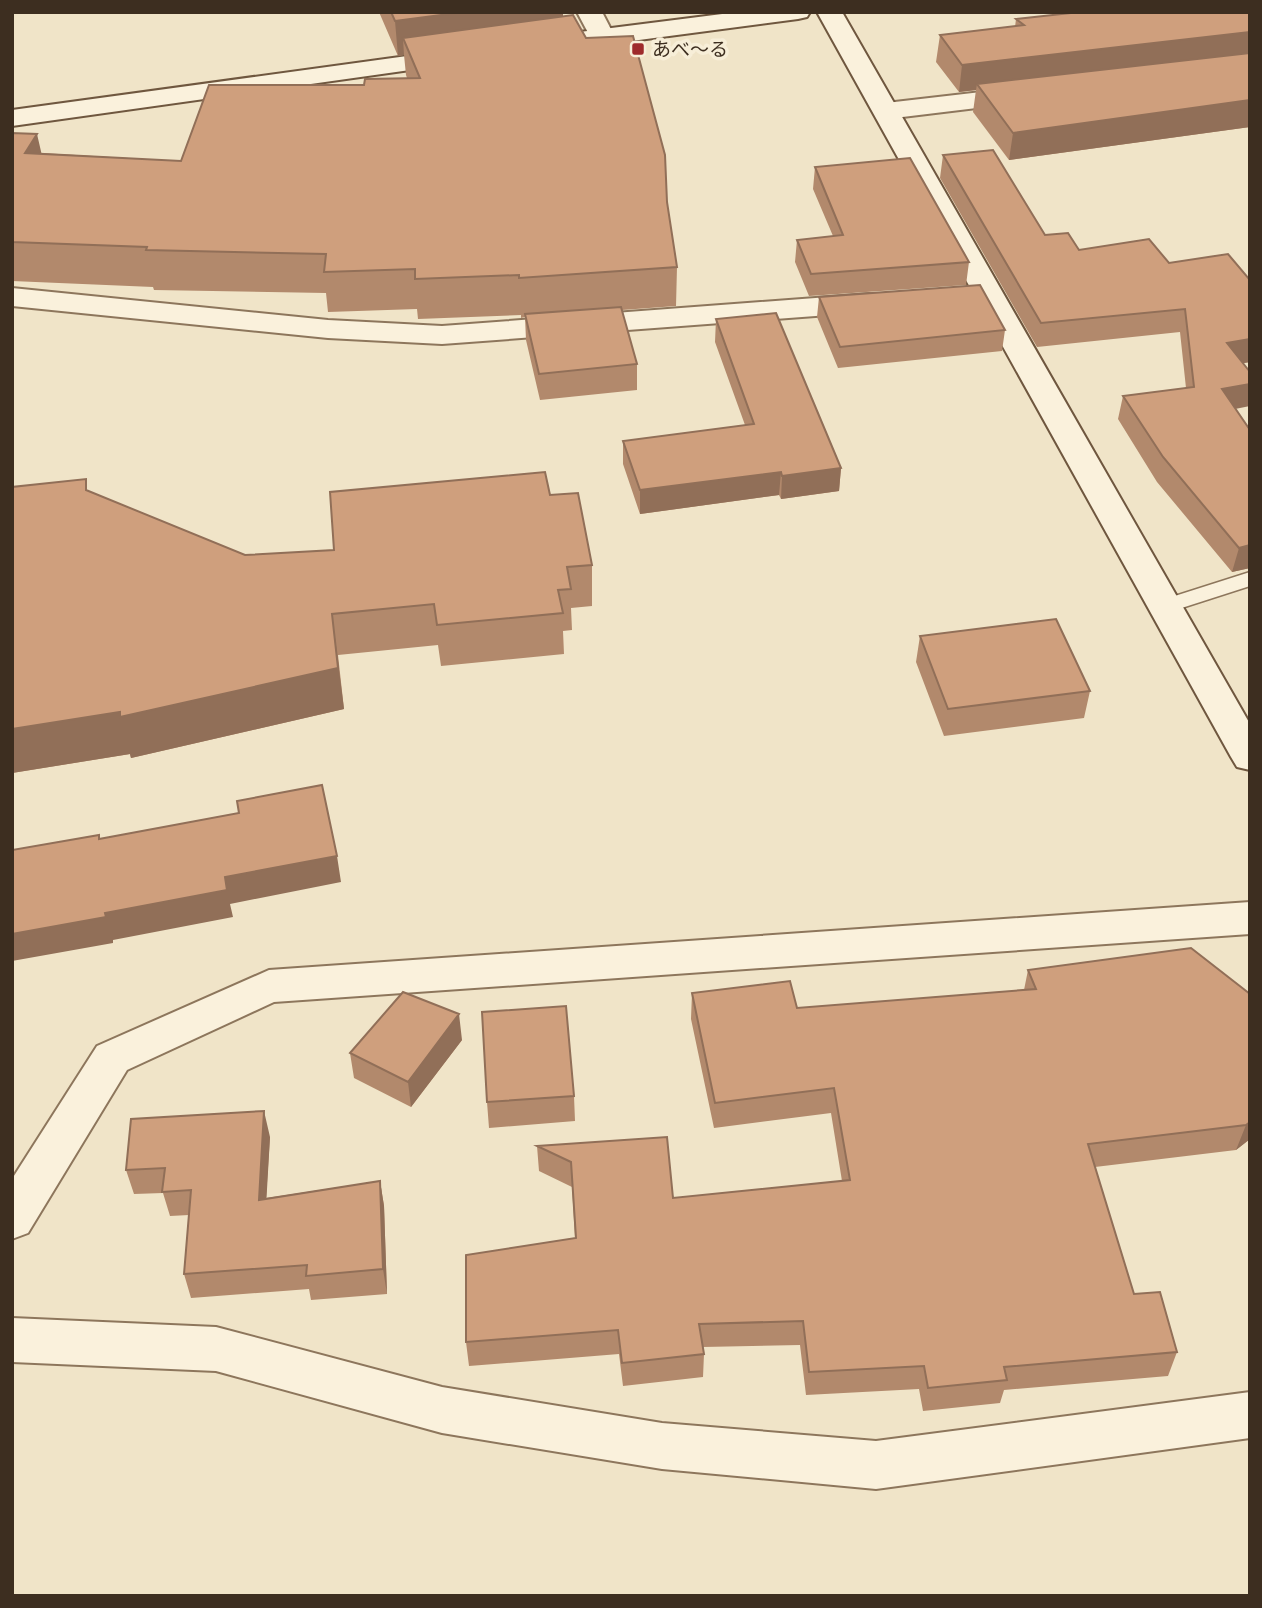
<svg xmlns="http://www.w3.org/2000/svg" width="1262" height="1608" viewBox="0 0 1262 1608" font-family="'PT Serif','Noto Sans JP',serif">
<rect width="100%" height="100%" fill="#f0e4c8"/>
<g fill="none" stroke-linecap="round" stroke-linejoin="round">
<defs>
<path id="lane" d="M 1250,572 L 1250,586 L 1163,614 L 1156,612 L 1153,607 L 1156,602 Z"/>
<path id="street" d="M 577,12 L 602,12 L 615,37 L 611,42 L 602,45 L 593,42 Z
M 1025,87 L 1034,89 L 1038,95 L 1034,101 L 886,119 L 877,117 L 873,111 L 877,105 L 886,103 Z
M 12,288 L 328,320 L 442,326 L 869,294 L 880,297 L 884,303 L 880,309 L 869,312 L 442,344 L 328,338 L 12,306 Z
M 1250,902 L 1250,934 L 274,1002 L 127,1070 L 28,1233 L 12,1239 L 12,1179 L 97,1046 L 269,970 Z
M 12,1318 L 216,1327 L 442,1387 L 662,1423 L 876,1441 L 1250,1392 L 1250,1438 L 876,1489 L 662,1469 L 442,1433 L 216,1371 L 12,1362 Z"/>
<path id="secondary" d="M 738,12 L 810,12 L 807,17 L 798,19 L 548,52 L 539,49 L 535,44 L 539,39 L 548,36 Z
M 817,12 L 842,12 L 1250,724 L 1250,770 L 1237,767 L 1231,757 Z
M 458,49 L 467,52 L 471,57 L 467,62 L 12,126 L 12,110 Z"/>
</defs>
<use href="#lane" stroke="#8d765c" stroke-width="3"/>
<use href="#street" stroke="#8d765c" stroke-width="4"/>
<use href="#secondary" stroke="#6f573f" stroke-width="4"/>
<use href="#lane" fill="#faf1dc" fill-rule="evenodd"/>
<use href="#street" fill="#faf1dc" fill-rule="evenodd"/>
<use href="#secondary" fill="#faf1dc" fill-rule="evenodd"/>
</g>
<path fill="#b2896c" d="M 379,12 L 563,12 L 563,16 L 667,202 L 677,267 L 676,306 L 622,310 L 637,364 L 637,390 L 540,400 L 526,340 L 525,317 L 521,318 L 521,315 L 418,319 L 417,309 L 328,312 L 326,293 L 154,290 L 153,287 L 12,281 L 12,133 L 41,153 L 181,161 L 364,85 L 407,78 L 406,75 L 404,55 L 398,56 Z
M 1250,12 L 1250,127 L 1009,160 L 973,112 L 976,90 L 959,92 L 936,62 L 940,35 L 1015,27 L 1016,19 Z
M 943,155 L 1045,235 L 1079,250 L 1149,239 L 1250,362 L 1243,363 L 1235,409 L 1250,430 L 1250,568 L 1232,572 L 1157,482 L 1118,419 L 1123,396 L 1186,388 L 1180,332 L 1037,347 L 940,178 Z
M 815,167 L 969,262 L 966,285 L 809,296 L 795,262 L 797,240 L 833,236 L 813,189 Z
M 819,297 L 1005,330 L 1002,351 L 838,368 L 817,317 Z
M 716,319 L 841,468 L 839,491 L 781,499 L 779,495 L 640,514 L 623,464 L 623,441 L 745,425 L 715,342 Z
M 12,487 L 89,491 L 245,555 L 334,550 L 550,495 L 592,565 L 592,606 L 571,608 L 572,630 L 563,631 L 564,654 L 441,666 L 438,645 L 338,655 L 344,709 L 131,758 L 130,754 L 12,773 Z
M 920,636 L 1090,691 L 1084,718 L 944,736 L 916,662 Z
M 1028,970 L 1250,994 L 1250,1139 L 1236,1150 L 1095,1167 L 1134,1294 L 1177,1352 L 1168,1376 L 1004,1390 L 1000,1403 L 923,1411 L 919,1389 L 806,1395 L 800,1345 L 703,1347 L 704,1354 L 703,1377 L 623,1386 L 619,1354 L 469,1366 L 466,1342 L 575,1238 L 572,1187 L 539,1171 L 537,1146 L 673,1198 L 842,1181 L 831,1113 L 714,1128 L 691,1019 L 692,993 L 797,1008 L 1024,990 Z
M 462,1040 L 411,1107 L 354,1078 L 350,1053 Z
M 574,1096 L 575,1121 L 489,1128 L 487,1102 Z
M 270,1137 L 266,1198 L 380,1181 L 384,1206 L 387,1294 L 311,1300 L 309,1289 L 191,1298 L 184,1274 L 189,1215 L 170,1216 L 163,1193 L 134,1194 L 126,1170 Z"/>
<path fill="#916f58" d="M 464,12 L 563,12 L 563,33 L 403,38 L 404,55 L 398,56 L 395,21 Z
M 1250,32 L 1250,58 L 977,84 L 976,90 L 959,92 L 962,65 Z
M 1250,100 L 1250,127 L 1009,160 L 1013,133 Z
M 37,134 L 46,173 L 25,153 Z
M 1250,339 L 1250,362 L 1221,367 L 1227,343 Z
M 1250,384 L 1250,406 L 1215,413 L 1222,389 Z
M 841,468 L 839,491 L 781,499 L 782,476 Z
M 781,472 L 779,495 L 640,514 L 640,490 Z
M 1250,545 L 1250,568 L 1232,572 L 1239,548 Z
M 332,614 L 344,709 L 131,758 L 130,754 L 12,773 L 12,729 L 120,712 Z
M 337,856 L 341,882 L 230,904 L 233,917 L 113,940 L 113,943 L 12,961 L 12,934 L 105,913 L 225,877 Z
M 459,1014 L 462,1040 L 411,1107 L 408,1082 Z
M 264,1111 L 270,1137 L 265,1224 L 259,1200 Z
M 1250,1122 L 1250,1139 L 1236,1150 L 1246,1125 Z
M 380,1181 L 384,1206 L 387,1294 L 383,1269 Z"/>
<path fill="#cf9f7d" stroke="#916f58" stroke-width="2" d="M 391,12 L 464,12 L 395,21 Z
M 1080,12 L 1250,12 L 1250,32 L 962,65 L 940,35 L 1024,25 L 1016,19 Z
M 573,15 L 586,38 L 633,36 L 665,155 L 667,202 L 677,267 L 519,278 L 519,275 L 415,279 L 415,269 L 324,272 L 326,254 L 146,250 L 147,247 L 12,242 L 12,133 L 37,134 L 25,153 L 181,161 L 209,85 L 364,85 L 365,79 L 420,78 L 403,38 Z
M 1250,53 L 1250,100 L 1013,133 L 977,84 Z
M 993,150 L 1045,235 L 1068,233 L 1079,250 L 1149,239 L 1169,263 L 1228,254 L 1250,280 L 1250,339 L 1227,343 L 1250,372 L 1250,384 L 1222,389 L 1250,430 L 1250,545 L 1239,548 L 1163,457 L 1123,396 L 1194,387 L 1185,309 L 1041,323 L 943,155 Z
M 910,158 L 969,262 L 811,274 L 797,240 L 843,235 L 815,167 Z
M 980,285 L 1005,330 L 840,347 L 819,297 Z
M 621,307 L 637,364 L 539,374 L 525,314 Z
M 776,313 L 841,468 L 782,476 L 781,472 L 640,490 L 623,441 L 754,424 L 716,319 Z
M 545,472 L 550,495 L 578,493 L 592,565 L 567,567 L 571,589 L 558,590 L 563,613 L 437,625 L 434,604 L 332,614 L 338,668 L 120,717 L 120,712 L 12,729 L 12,487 L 86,479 L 86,490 L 245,555 L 334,550 L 330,492 Z
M 1056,619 L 1090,691 L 948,709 L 920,636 Z
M 322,785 L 337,856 L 225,877 L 227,890 L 105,913 L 106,917 L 12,934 L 12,850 L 99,835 L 99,839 L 239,813 L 237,801 Z
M 1191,948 L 1250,994 L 1250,1122 L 1246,1125 L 1088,1144 L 1134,1294 L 1160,1292 L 1177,1352 L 1004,1367 L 1007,1380 L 928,1388 L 924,1366 L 809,1372 L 803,1321 L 699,1324 L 704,1354 L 622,1363 L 618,1330 L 466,1342 L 466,1255 L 576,1238 L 571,1162 L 537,1146 L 667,1137 L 673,1198 L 850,1180 L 834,1088 L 715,1103 L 692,993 L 790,981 L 797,1008 L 1036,989 L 1028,970 Z
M 403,992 L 459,1014 L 408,1082 L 350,1053 Z
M 566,1006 L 574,1096 L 487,1102 L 482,1012 Z
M 264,1111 L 259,1200 L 380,1181 L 383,1269 L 306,1276 L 307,1265 L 184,1274 L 191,1190 L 162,1192 L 165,1168 L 126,1170 L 131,1119 Z"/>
<rect fill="#9e2a2b" stroke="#f7eed8" stroke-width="2.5" x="631" y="42" width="14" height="14" rx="3.5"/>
<g text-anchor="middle" stroke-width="7" stroke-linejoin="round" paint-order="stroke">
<g font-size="19" fill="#3d2e20" stroke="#f7eed8" text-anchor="start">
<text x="652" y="56">あべ〜る</text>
</g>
</g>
<rect width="1262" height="1608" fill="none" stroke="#3d2e20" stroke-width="28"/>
</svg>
